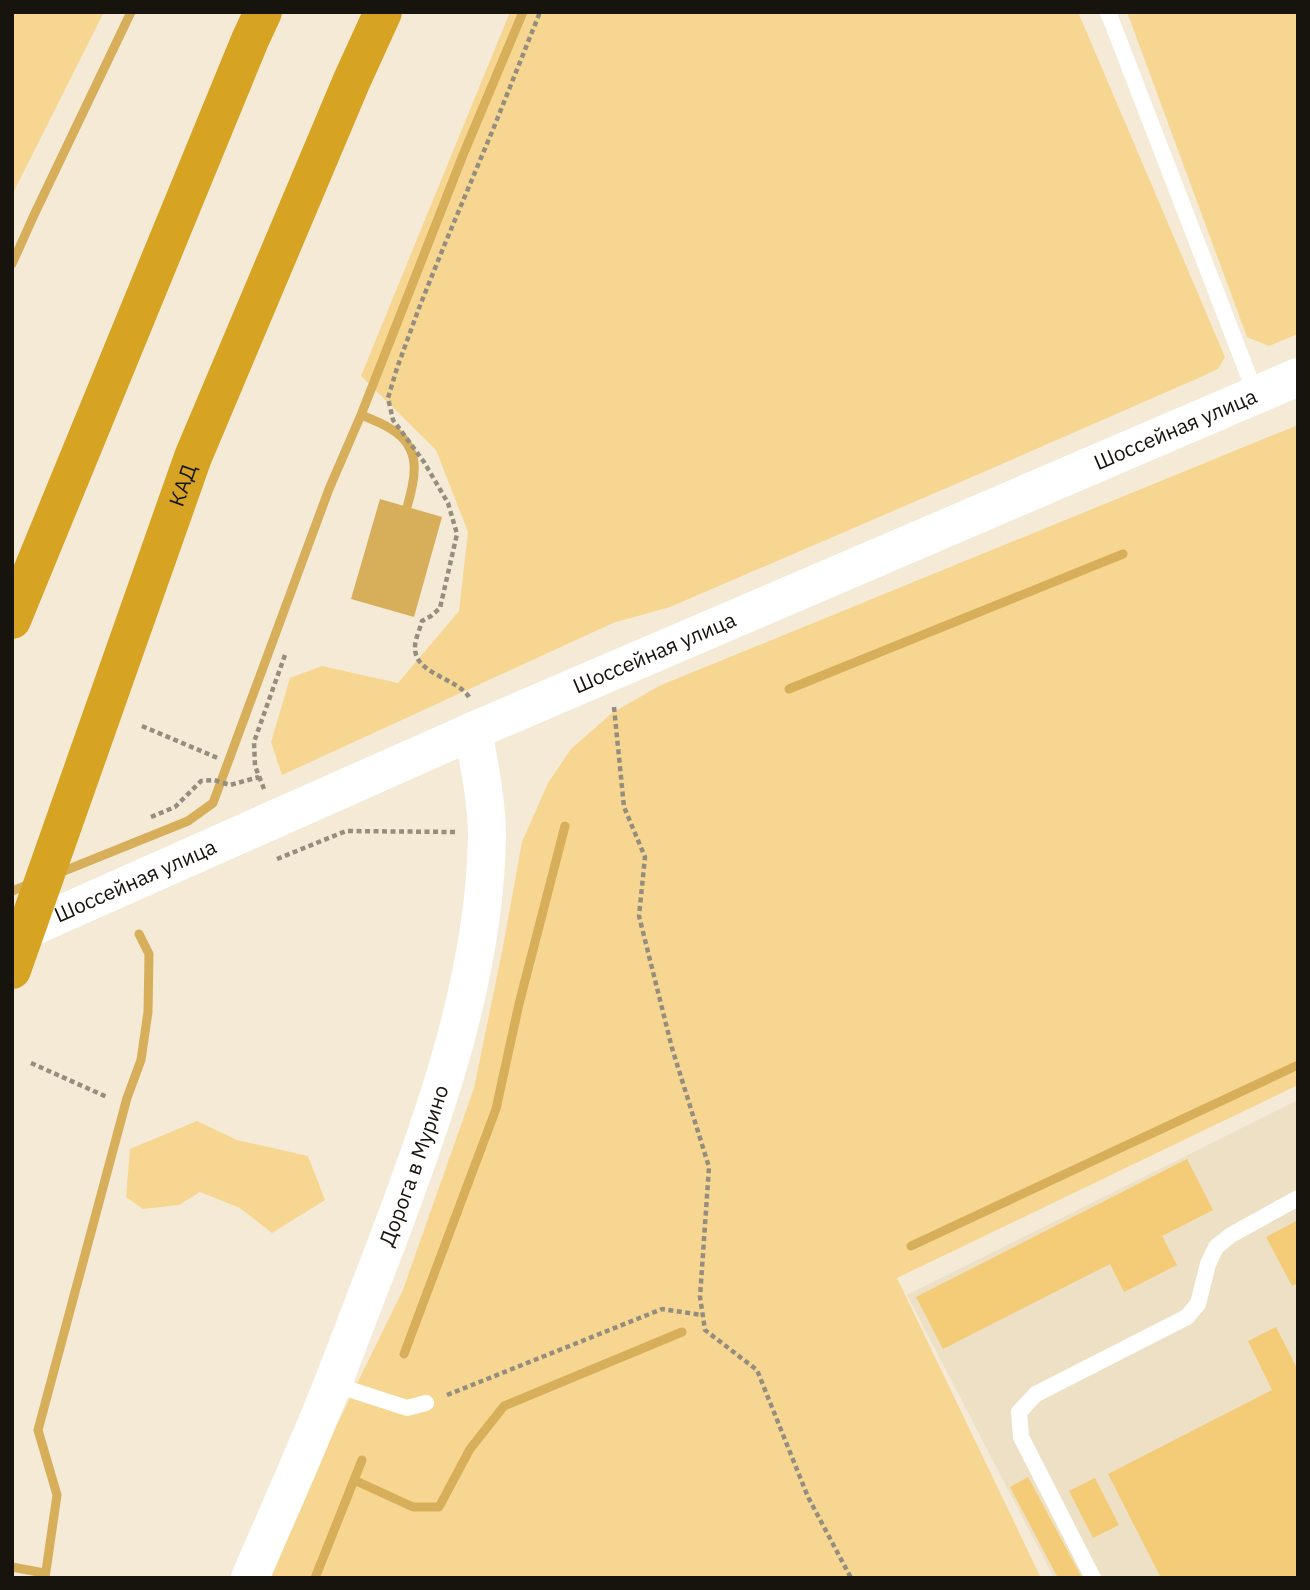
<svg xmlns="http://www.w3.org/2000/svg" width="1310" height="1590" viewBox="0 0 1310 1590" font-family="'IBM Plex Sans',sans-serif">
<rect width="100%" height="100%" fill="#f4ead6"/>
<path fill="#ede0c5" d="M 1298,1100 L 1298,1578 L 1054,1578 L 907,1295 Z"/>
<path fill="#f7d692" d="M 12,12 L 104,12 L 12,195 Z
M 510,12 L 1078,12 L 1225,357 L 1218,369 L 1203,376 L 972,477 L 670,607 L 613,623 L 282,775 L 271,742 L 290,678 L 322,666 L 398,683 L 459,611 L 468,532 L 436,450 L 361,376 Z
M 1127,12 L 1298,12 L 1298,334 L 1269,346 L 1247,337 Z
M 1298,425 L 1298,1085 L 897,1278 L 1041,1578 L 269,1578 L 319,1461 L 403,1290 L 474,1088 L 502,952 L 522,842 L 548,783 L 571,749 L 612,713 L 659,686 Z
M 197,1121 L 237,1140 L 308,1156 L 325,1200 L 272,1233 L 240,1208 L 200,1192 L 179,1205 L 143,1209 L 126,1197 L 130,1149 Z"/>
<path fill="#d7af5b" d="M 380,499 L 442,517 L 414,617 L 351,599 Z"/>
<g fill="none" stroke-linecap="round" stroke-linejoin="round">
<path stroke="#d7af5b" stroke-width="9" d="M 12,264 L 34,215 L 131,12
M 361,415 C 371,419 382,423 391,429 C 422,447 416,477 407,507
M 789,689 L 1123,554
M 59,873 L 188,821 L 213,803 L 329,489 L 361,415 L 463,155 L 523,12
M 12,891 L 30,884
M 911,1246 L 1298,1065
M 404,1354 L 496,1109 L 519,1004 L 565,826
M 354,1480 L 413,1507 L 439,1507 L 470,1449 L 504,1406 L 682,1332
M 12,1567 L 44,1573
M 45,1578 L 57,1495 L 38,1430 L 127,1098 L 141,1060 L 148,1012 L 149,954 L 139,934
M 315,1578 L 362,1460"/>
</g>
<path fill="#f4cb76" d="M 1187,1159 L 1213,1210 L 1162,1236 L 1177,1265 L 1124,1292 L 1110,1264 L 943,1349 L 916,1297 Z
M 1298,1220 L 1298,1283 L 1292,1286 L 1266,1237 Z
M 1276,1327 L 1298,1370 L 1298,1578 L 1161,1578 L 1108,1474 L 1272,1390 L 1248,1341 Z
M 1028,1477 L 1066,1548 L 1082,1578 L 1058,1578 L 1010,1487 Z
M 1095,1478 L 1119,1525 L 1093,1538 L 1069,1491 Z"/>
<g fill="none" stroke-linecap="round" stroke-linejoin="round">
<path stroke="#958e7f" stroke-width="4.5" stroke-dasharray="5 3.5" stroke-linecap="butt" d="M 469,697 C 457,678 414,674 415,647 C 415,639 420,629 422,621 L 431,616 L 440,608 L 457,534 L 448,503 L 424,462 L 393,420 L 388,398 L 397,368 L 419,308 L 444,246 L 494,127 L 540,12
M 614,707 L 624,807 L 645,857 L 639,916 L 672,1048 L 709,1167 L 700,1297 L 705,1330 L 757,1370 L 808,1497 L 851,1578
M 142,726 L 220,759
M 264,789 L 255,766 L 254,742 L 285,655
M 151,817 L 175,807 L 201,781 L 214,780 L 230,785 L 259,777
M 277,859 L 346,831 L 455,832
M 31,1063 L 107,1097
M 447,1395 L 662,1309 L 702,1315"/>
<path stroke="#fff" stroke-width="16" d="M 1108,12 L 1256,395
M 333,1384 L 407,1408 L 426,1403
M 1093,1578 L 1021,1437 L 1019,1412 L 1036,1394 L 1187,1317 L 1198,1304 L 1208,1264 L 1216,1247 L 1231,1235 L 1298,1198"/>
<g stroke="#fff" stroke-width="38">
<path id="s1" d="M 12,936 L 473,731 L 1298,377"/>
<path id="s2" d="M 250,1578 C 278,1513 307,1449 333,1383 C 351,1337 368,1291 386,1245 C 435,1116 485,975 487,836 C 487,804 479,763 473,731"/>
</g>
<g stroke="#d6a323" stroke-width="38">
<path d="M 12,620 L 250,40 L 263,12"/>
<path id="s3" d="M 12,970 L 193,457 L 352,80 L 383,12"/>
</g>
</g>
<g text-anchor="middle" stroke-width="6" stroke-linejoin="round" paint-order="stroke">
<g font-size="21" fill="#17140d" stroke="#fef8ec">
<text dy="7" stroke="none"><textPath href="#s1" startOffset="1269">Шоссейная улица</textPath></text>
<text dy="7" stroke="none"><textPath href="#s3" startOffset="514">КАД</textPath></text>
<text dy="7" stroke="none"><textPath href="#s1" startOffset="702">Шоссейная улица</textPath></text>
<text dy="7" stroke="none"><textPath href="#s1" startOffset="135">Шоссейная улица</textPath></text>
<text dy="7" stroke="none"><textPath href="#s2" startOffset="444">Дорога в Мурино</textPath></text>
</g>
</g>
<rect width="1310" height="1590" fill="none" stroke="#17140d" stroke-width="28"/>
</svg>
